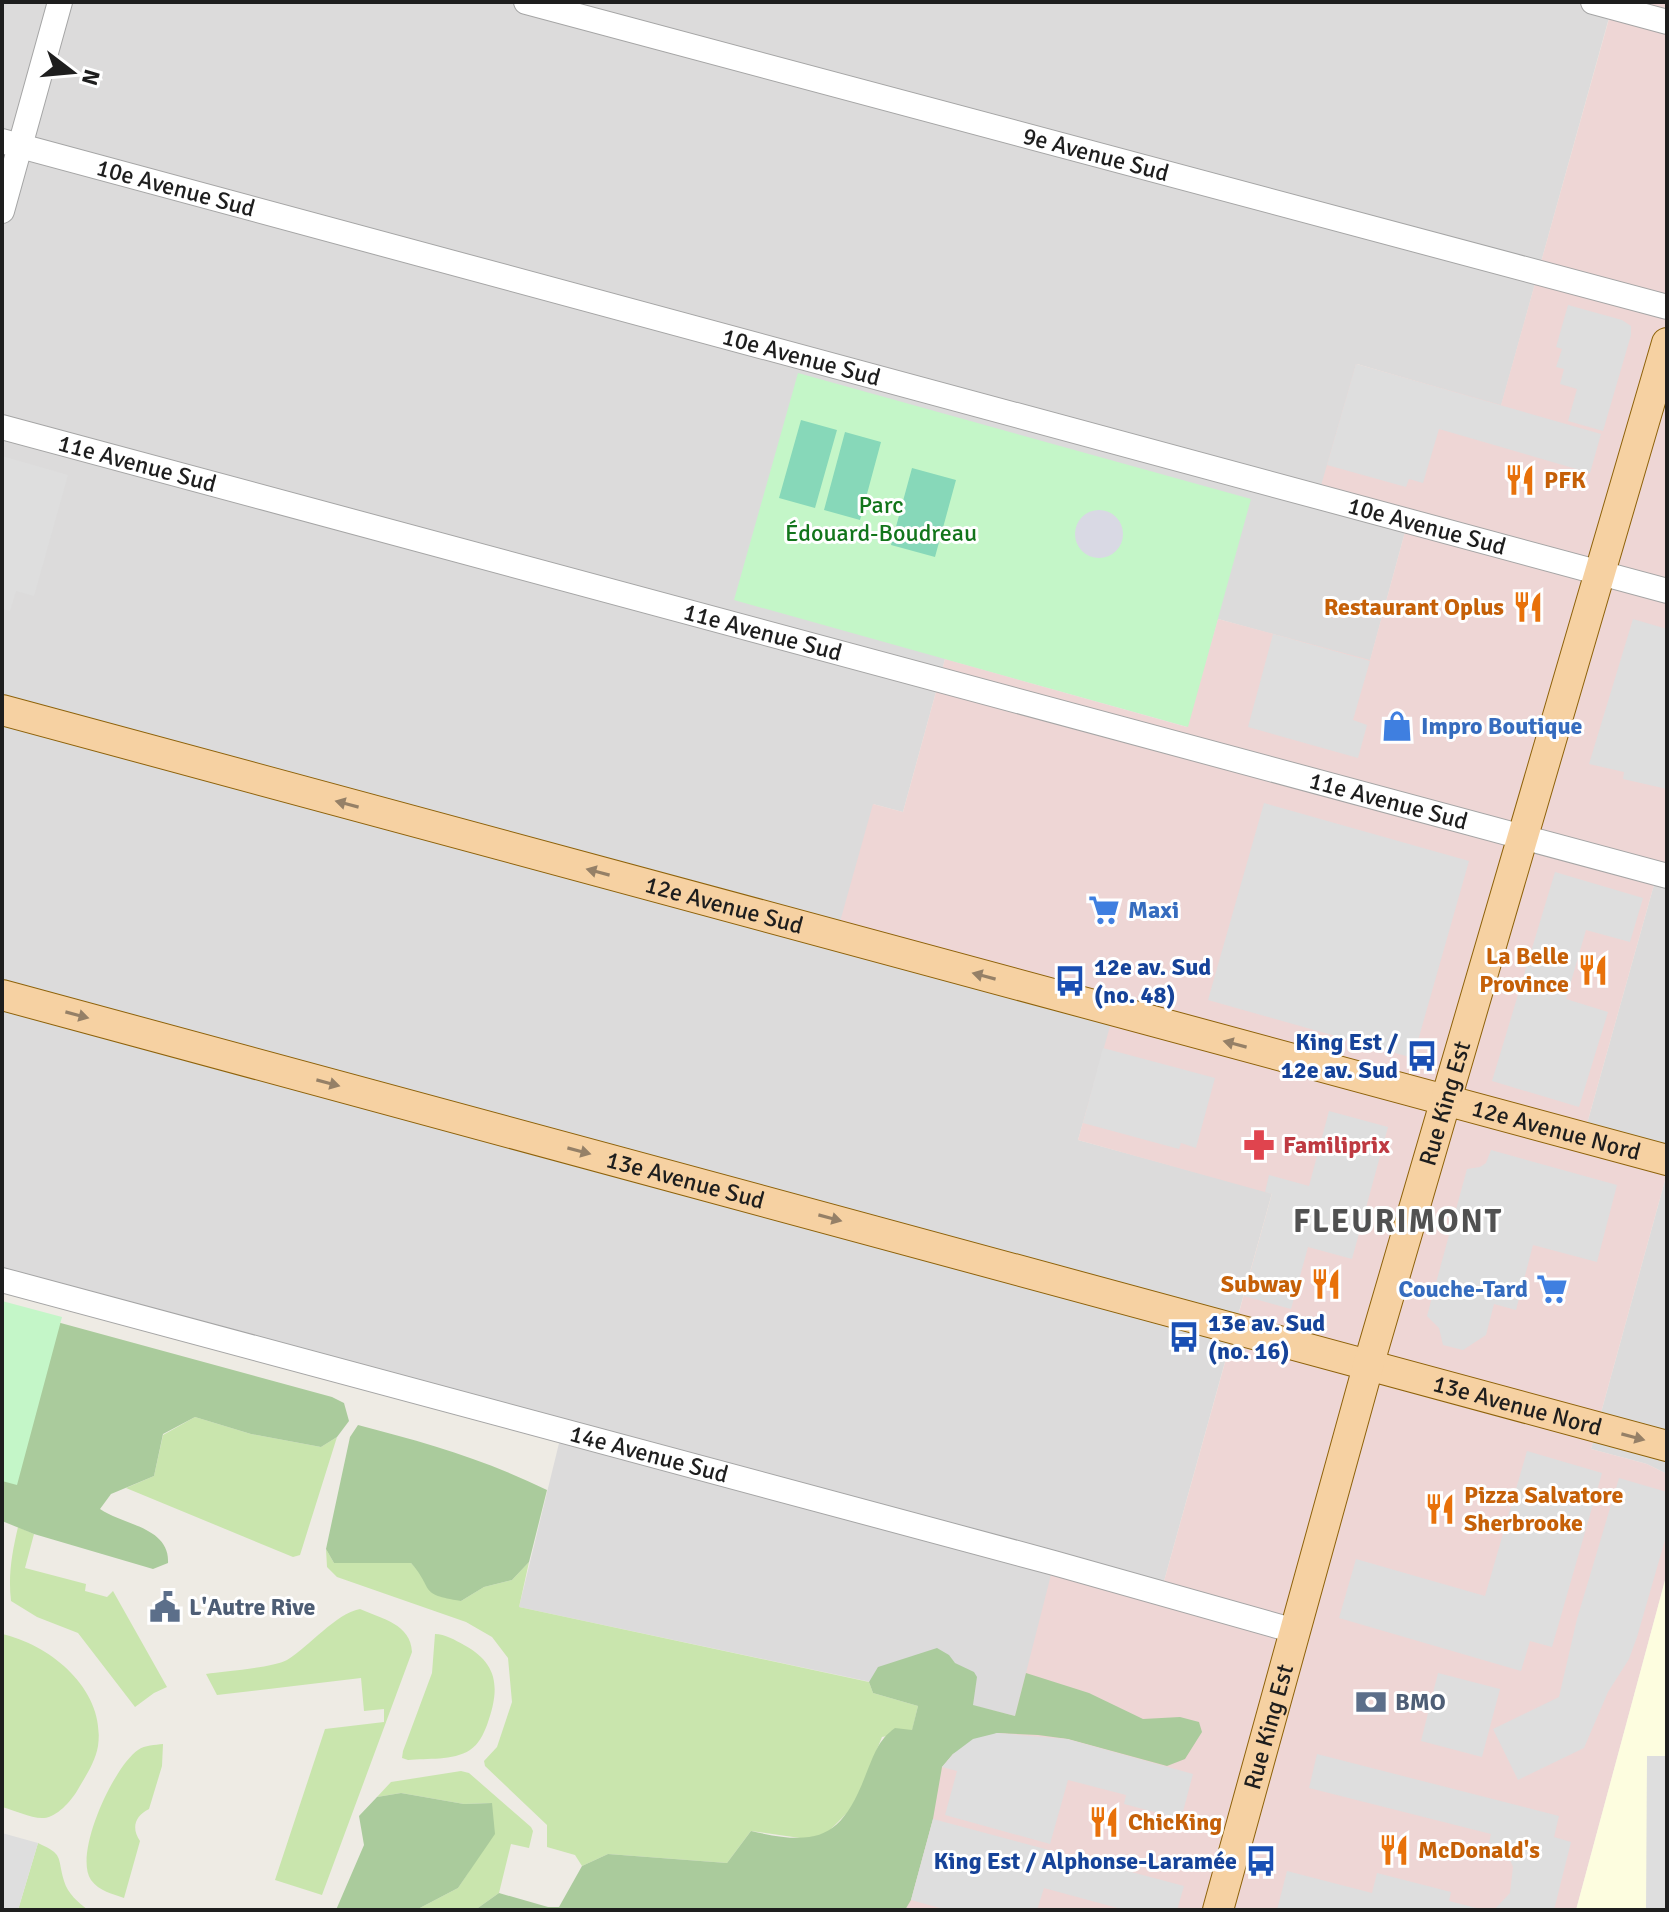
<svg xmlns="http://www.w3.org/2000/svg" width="1669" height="1912" viewBox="0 0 1669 1912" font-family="Signika,sans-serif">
<rect width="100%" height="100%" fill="#eeebe4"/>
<path fill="#dcdbdb" d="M 2,2 L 1593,2 L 1612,7 L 1501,406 L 1357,364 L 1408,521 L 1370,661 L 1218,619 L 1188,727 L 945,659 L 903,812 L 873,804 L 1115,1012 L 1078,1140 L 1272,1193 L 1161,1592 L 1015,1716 L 922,1693 L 519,1607 L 562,1431 L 2,1280 Z
M 1657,874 L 1667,876 L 1667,1160 L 1583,1138 Z
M 1667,1173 L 1667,1474 L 1647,1464 L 1591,1449 Z"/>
<path fill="#eed6d5" d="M 1593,2 L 1667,2 L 1667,876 L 1657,874 L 1583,1138 L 1667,1173 L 1591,1449 L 1647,1464 L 1667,1474 L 1667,1573 L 1576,1910 L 865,1910 L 922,1693 L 1015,1716 L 1054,1563 L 1161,1592 L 1272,1194 L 1078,1140 L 1114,1012 L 836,936 L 873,804 L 903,812 L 945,659 L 1187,727 L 1218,619 L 1370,660 L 1408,521 L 1318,496 L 1356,364 L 1501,405 L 1612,8 Z"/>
<path fill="#fdfddf" d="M 1667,1573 L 1667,1910 L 1576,1910 Z"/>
<path fill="#c9e5ad" d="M 195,1417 L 251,1434 L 321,1447 L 337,1437 L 300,1555 L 293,1557 L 126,1488 L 154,1476 L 163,1435 Z
M 18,1527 L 34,1534 L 25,1568 L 86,1584 L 85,1591 L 107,1597 L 113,1591 L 167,1687 L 154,1693 L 135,1707 L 78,1633 L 37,1617 L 11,1601 C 8,1575 12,1553 18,1527 Z
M 326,1549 L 334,1563 L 411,1563 L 421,1574 L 461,1601 L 484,1587 L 512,1580 L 529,1562 L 519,1607 L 869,1682 L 873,1693 L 918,1706 L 912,1731 L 882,1737 L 854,1806 L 827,1833 L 807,1839 L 751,1831 L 727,1863 L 608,1854 L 582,1866 L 575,1855 L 547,1847 L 547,1825 L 485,1766 L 484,1761 L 497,1747 L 512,1702 L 508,1658 L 492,1637 L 466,1622 L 337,1577 L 327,1567 Z
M 360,1609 C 382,1619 411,1624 412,1652 L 322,1895 L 275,1880 L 325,1729 L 384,1722 L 384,1709 L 364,1711 L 361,1678 L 217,1695 L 206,1674 C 225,1671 272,1668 287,1660 C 310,1646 335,1614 360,1609 Z
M 2,1634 C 51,1645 106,1690 98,1746 C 95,1763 85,1777 77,1791 C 71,1801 57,1817 44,1818 C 32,1819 14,1810 2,1807 Z
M 435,1634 C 445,1634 455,1640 464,1645 C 499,1664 500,1689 487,1725 C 483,1735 479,1744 470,1750 C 453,1761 427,1758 408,1760 L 402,1758 L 403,1751 L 432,1673 Z
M 163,1744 L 162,1766 L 149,1809 C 135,1816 131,1828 140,1841 L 124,1898 C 113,1894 99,1891 91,1880 C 73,1854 114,1766 138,1750 C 145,1745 155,1745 163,1744 Z
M 461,1771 L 469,1773 L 531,1827 L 533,1831 L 529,1848 L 511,1844 L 499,1893 L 475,1910 L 416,1910 L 458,1888 L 468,1873 L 492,1803 L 464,1804 L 401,1793 L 377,1797 L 391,1782 Z
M 38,1843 C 64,1855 57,1856 64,1881 C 68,1894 78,1902 88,1910 L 18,1910 Z"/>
<path fill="#aacb9c" d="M 2,1307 L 332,1397 L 344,1403 L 349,1421 L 337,1437 L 321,1447 L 251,1434 L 195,1417 L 163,1434 L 154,1476 L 111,1494 L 100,1509 C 123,1525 170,1527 168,1563 L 153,1569 L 34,1534 L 2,1521 Z
M 358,1425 C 424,1442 486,1460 547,1490 L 529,1562 L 512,1580 L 484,1587 L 461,1601 C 417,1594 435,1590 411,1563 L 334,1563 L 326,1549 L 350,1437 Z
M 937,1648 L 949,1655 L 955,1663 L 974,1672 L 977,1677 L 973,1705 L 1015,1716 L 1026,1673 L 1089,1693 L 1143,1719 L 1180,1717 L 1199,1722 L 1202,1732 L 1185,1759 L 1167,1766 L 1068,1739 L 1038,1735 L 997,1733 L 953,1754 L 942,1767 L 933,1819 L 911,1900 L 905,1910 L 475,1910 L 499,1893 L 548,1907 L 559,1907 L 582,1866 L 608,1854 L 727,1863 L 751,1831 C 817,1846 841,1840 866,1774 C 874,1755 878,1740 895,1728 L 912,1730 L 918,1706 L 873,1693 L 869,1682 L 878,1667 Z
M 401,1793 L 464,1804 L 492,1803 L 495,1834 L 458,1888 L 416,1910 L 336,1910 L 364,1845 L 359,1816 L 377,1797 Z"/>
<path fill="#c4f6c8" d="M 798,373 L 1251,499 L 1188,727 L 734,600 Z
M 2,1301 L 62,1317 L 17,1485 L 2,1481 Z"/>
<path fill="#87d8b9" d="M 801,420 L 837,430 L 815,508 L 779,498 Z
M 845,432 L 881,442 L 860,520 L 824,510 Z
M 912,468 L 956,480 L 935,557 L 891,545 Z"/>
<path fill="#dedede" d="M 1568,305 L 1622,320 L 1631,326 L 1631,335 L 1603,431 L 1568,421 L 1577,389 L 1560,384 L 1564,369 L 1556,367 L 1562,349 L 1556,347 Z
M 1356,364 L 1601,434 L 1590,473 L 1439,429 L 1423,483 L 1409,479 L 1406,487 L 1327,465 Z
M 2,456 L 68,475 L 34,596 L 16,591 L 10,611 L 2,609 Z
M 1633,619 L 1667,629 L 1667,789 L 1623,779 L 1624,772 L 1589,764 Z
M 1273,634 L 1370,661 L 1353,720 L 1367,725 L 1358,758 L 1248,727 Z
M 1264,803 L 1469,861 L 1413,1058 L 1208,1000 Z
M 1555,872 L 1643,898 L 1630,942 L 1586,930 L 1566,999 L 1608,1012 L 1579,1107 L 1492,1081 Z
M 1103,1048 L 1215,1078 L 1196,1148 L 1181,1143 L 1179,1149 L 1083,1123 Z
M 1329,1111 L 1388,1127 L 1352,1259 L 1308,1247 L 1291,1309 L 1244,1296 L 1272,1194 L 1265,1192 L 1269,1175 L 1309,1186 Z
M 1491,1150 L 1617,1185 L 1597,1262 L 1533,1245 L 1516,1310 L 1494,1304 L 1486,1335 L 1463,1350 L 1443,1345 L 1439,1328 L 1427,1316 L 1467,1169 L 1480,1167 L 1486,1163 Z
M 1527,1451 L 1602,1473 L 1552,1647 L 1530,1641 L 1521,1671 L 1339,1618 L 1356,1559 L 1485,1596 Z
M 1619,1478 L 1667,1492 L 1667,1533 L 1637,1637 L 1629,1659 L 1608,1692 L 1584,1748 L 1518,1780 L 1493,1729 L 1559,1697 L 1577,1619 Z
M 1438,1673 L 1500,1689 L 1482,1757 L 1421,1741 Z
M 997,1733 L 1067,1739 L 1193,1774 L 1181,1819 L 1124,1804 L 1126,1795 L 1068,1780 L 1050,1844 L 945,1815 L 957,1771 L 942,1767 L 953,1754 L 973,1739 Z
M 1317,1754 L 1559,1816 L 1554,1837 L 1571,1842 L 1554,1910 L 1494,1910 L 1510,1893 L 1513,1867 L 1508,1855 L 1500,1847 L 1489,1843 L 1491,1834 L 1309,1788 Z
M 1647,1756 L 1667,1756 L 1667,1910 L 1646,1910 Z
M 933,1819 L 1184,1886 L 1177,1910 L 1125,1910 L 1044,1888 L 1037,1910 L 947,1910 L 911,1900 Z
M 2,1833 L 38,1843 L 18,1910 L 2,1908 Z
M 1287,1871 L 1372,1893 L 1377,1873 L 1451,1892 L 1449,1901 L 1484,1910 L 1277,1910 Z"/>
<path fill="#d9d9e4" d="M1075 534a24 24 0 1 1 48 0a24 24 0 1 1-48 0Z"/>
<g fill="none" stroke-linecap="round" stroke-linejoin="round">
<defs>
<g id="minor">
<path id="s1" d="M 526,2 L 1667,307"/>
<path d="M 1593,2 L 1667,22"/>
<path id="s2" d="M 2,141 L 1667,591"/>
<path d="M 2,211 L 60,2"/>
<path id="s3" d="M 2,427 L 1667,876"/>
<path id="s4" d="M 2,1280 L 1054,1563 L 1295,1631"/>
</g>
<g id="major">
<path id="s5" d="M 2,710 L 1667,1160"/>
<path id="s6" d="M 2,995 L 1667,1446"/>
<path id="s7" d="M 1218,1910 L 1369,1363 L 1667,343"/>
</g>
</defs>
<use href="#minor" stroke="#a5a5a5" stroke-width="26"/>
<use href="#major" stroke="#8e620a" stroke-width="32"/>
<use href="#minor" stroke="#fff" stroke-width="24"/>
<use href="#major" stroke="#f6d1a2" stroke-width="30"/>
</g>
<defs><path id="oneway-solid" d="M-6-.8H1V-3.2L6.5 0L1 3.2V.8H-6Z" transform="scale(2)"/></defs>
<g fill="#958067">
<use href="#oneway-solid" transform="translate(347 804) rotate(-165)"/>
<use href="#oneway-solid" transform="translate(598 872) rotate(-165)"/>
<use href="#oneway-solid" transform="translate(984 976) rotate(-165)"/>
<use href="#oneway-solid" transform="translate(77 1015) rotate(15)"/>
<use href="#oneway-solid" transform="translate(1235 1044) rotate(-165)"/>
<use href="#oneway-solid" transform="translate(328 1083) rotate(15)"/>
<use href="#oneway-solid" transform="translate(579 1151) rotate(15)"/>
<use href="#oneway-solid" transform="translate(830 1218) rotate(15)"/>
<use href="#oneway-solid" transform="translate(1633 1437) rotate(15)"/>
</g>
<defs>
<symbol id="restaurant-bare" viewBox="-9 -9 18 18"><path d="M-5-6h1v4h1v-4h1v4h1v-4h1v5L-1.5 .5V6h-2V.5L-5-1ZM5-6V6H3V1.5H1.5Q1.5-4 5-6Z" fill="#e8710a" stroke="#fff" stroke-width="2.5" paint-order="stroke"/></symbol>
<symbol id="shop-bare" viewBox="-9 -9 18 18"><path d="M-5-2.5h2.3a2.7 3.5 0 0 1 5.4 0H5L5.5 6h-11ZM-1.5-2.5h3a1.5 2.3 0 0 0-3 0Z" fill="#3f7fe0" stroke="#fff" stroke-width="2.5" paint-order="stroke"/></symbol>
<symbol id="supermarket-bare" viewBox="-9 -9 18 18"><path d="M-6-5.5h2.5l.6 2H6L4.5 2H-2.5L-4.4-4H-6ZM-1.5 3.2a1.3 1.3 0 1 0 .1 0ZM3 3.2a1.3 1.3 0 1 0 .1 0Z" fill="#3f7fe0" stroke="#fff" stroke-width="2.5" paint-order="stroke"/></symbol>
<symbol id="bus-bare" viewBox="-9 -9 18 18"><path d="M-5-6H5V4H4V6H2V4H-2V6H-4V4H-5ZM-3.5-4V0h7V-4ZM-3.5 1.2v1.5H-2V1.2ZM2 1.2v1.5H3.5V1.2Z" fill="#1a4fb4" stroke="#fff" stroke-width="2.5" paint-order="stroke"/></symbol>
<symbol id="pharmacy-bare" viewBox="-9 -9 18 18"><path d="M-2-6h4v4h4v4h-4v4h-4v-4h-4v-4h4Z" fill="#e0444e" stroke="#fff" stroke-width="2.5" paint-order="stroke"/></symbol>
<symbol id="civic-bare" viewBox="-9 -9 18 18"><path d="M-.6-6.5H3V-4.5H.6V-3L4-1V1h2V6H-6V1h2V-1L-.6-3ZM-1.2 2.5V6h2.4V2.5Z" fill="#5c6f8a" stroke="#fff" stroke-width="2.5" paint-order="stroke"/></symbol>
<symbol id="bank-bare" viewBox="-9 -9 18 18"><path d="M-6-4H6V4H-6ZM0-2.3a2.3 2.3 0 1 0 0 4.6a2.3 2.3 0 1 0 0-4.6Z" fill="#5c6f8a" stroke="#fff" stroke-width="2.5" paint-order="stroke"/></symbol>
</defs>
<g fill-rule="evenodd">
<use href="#restaurant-bare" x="1498" y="458" width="44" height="44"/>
<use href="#restaurant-bare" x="1506" y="585" width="44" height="44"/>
<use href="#shop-bare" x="1375" y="704" width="44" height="44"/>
<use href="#supermarket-bare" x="1082" y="888" width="44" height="44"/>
<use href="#restaurant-bare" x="1571" y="948" width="44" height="44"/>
<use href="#bus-bare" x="1048" y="959" width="44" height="44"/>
<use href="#bus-bare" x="1400" y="1034" width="44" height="44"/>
<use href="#pharmacy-bare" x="1237" y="1123" width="44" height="44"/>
<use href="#restaurant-bare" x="1304" y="1262" width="44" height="44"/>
<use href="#supermarket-bare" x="1530" y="1267" width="44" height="44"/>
<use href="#bus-bare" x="1162" y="1315" width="44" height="44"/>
<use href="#restaurant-bare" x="1418" y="1487" width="44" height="44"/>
<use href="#civic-bare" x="143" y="1585" width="44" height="44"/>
<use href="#bank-bare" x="1349" y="1680" width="44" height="44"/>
<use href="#restaurant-bare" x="1082" y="1800" width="44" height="44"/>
<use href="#restaurant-bare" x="1372" y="1828" width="44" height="44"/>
<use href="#bus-bare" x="1239" y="1839" width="44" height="44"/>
</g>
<g text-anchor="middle" stroke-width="6" stroke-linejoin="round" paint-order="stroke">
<g font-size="24" fill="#1e1e1e" stroke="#fff">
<text dy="8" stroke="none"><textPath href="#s1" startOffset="590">9e Avenue Sud</textPath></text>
<text dy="8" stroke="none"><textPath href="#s2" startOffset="180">10e Avenue Sud</textPath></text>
<text dy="8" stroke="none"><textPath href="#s2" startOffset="828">10e Avenue Sud</textPath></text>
<text dy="8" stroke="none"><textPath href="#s3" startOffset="140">11e Avenue Sud</textPath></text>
<text dy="8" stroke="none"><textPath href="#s2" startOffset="1476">10e Avenue Sud</textPath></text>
<text dy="8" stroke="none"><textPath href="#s3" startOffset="788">11e Avenue Sud</textPath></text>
<text dy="8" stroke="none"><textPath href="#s3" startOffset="1436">11e Avenue Sud</textPath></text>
<text dy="8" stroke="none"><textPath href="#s5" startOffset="748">12e Avenue Sud</textPath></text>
<text dy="8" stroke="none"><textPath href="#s7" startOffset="838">Rue King Est</textPath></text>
<text dy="8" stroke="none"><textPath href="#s5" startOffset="1610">12e Avenue Nord</textPath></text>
<text dy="8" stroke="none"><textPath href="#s6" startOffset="708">13e Avenue Sud</textPath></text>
<text dy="8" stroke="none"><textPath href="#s6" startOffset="1570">13e Avenue Nord</textPath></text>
<text dy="8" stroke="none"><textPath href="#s4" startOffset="670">14e Avenue Sud</textPath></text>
<text dy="8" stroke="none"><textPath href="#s7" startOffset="190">Rue King Est</textPath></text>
</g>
<g font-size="24" font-weight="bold" fill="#c56008" stroke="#fff" text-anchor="start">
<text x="1544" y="488">PFK</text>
<text x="1504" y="615" text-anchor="end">Restaurant Oplus</text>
<text x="1569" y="964" text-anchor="end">La Belle<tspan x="1569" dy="28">Province</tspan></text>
<text x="1302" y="1292" text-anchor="end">Subway</text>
<text x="1464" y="1503">Pizza Salvatore<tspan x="1464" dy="28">Sherbrooke</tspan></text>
<text x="1128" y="1830">ChicKing</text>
<text x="1418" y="1858">McDonald's</text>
</g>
<g font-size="24" fill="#12751b" stroke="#fff">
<text x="881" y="513">Parc<tspan x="881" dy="28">Édouard-Boudreau</tspan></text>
</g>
<g font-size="24" font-weight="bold" fill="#366cbe" stroke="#fff" text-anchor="start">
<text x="1421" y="734">Impro Boutique</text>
<text x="1128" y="918">Maxi</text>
<text x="1528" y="1297" text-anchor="end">Couche-Tard</text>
</g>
<g font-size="24" font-weight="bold" fill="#164399" stroke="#fff" text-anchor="start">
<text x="1094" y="975">12e av. Sud<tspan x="1094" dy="28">(no. 48)</tspan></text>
<text x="1398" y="1050" text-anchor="end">King Est /<tspan x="1398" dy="28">12e av. Sud</tspan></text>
<text x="1208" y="1331">13e av. Sud<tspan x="1208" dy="28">(no. 16)</tspan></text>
<text x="1237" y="1869" text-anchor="end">King Est / Alphonse-Laramée</text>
</g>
<g font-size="24" font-weight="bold" fill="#be3a42" stroke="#fff" text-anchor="start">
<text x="1283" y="1153">Familiprix</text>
</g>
<g font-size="24" font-weight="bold" fill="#4e5e75" stroke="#fff" text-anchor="start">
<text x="189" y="1615">L'Autre Rive</text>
<text x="1395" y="1710">BMO</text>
</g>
<g font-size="32" font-weight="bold" letter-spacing="2" fill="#515151" stroke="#fff">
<text x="1398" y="1232">FLEURIMONT</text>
</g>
</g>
<rect width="1669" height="1912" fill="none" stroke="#1e1e1e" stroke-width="8"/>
<g transform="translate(72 72) rotate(106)" stroke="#ffffff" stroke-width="6" paint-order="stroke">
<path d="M0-6L14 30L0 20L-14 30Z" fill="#1e1e1e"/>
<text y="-12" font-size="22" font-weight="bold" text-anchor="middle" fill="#1e1e1e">N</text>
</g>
</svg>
